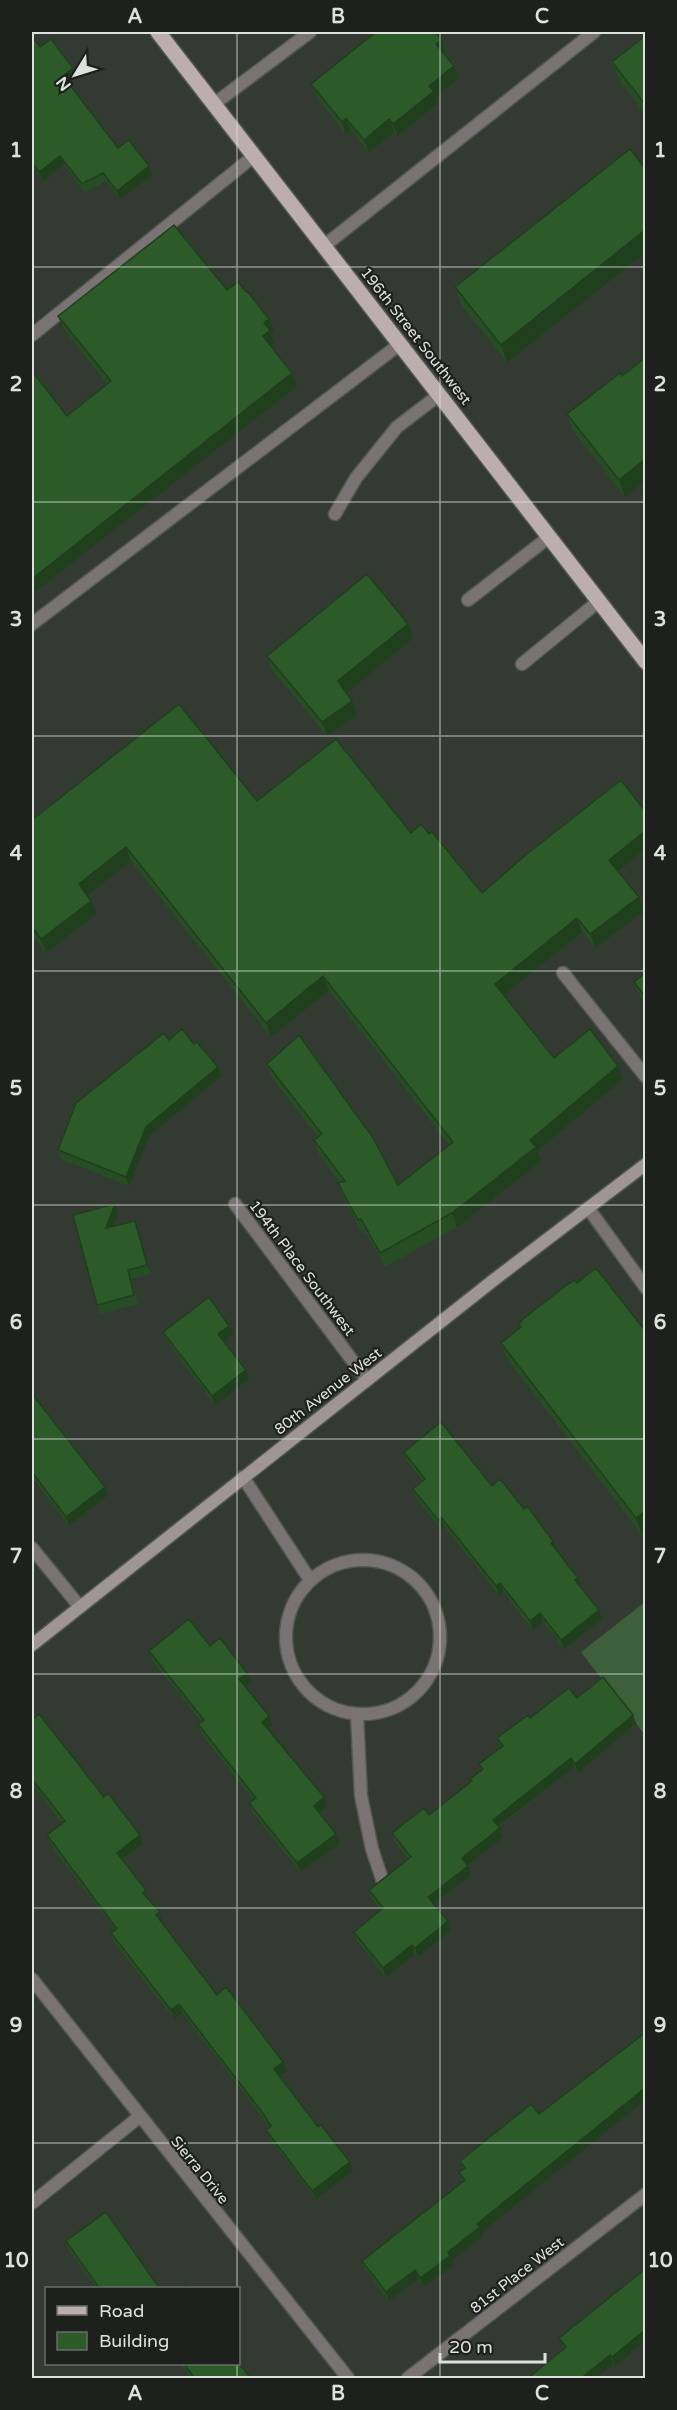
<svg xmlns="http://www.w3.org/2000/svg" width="677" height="2410" viewBox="0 0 677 2410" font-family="'Varela Round',sans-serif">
<rect width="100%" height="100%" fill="#333a32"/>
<path fill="#3d5f3a" d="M 645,1602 L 645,1735 L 581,1652 Z"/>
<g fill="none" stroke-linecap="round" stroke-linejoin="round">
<defs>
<path id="lane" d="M 214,104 L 310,32
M 324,246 L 594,32
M 32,335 L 254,156
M 335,514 L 356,478 L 397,427 L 439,395
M 468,600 L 549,537
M 32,624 L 400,344
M 522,664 L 599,601
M 563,973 L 646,1077
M 32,1548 L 80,1607
M 357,1715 L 361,1796 L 372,1849 L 383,1882"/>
<path id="street" d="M 235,1204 L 367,1380
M 588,1208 L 646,1288
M 243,1477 L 310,1580
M286 1637a77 77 0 1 1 154 0a77 77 0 1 1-154 0Z
M 32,1979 L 348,2378
M 32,2203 L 139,2117
M 408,2378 L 646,2194"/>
<path id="secondary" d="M 32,1645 L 495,1279 L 646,1164"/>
<path id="primary" d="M 158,32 L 646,662"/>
</defs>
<use href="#lane" stroke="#525851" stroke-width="15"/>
<use href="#street" stroke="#525851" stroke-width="15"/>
<use href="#secondary" stroke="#525851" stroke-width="15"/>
<use href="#primary" stroke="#525851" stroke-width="18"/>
<use href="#lane" stroke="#7a7373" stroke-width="12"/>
<use href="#street" stroke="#7a7373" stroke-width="12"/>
<use href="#secondary" stroke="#9e9594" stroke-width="12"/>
<use href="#primary" stroke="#bbaead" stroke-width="15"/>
</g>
<path fill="#264d23" d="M 645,36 L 645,114 L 619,80 L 612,62 Z
M 32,37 L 40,47 L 76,77 L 68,83 L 118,148 L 149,166 L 152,175 L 120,199 L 106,181 L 85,193 L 64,164 L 43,181 L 32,166 Z
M 442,40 L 446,52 L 444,54 L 458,78 L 436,97 L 438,103 L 397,136 L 394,132 L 369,152 L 351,130 L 346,134 L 316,96 L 311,84 Z
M 630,149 L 507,362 L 461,305 L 455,287 Z
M 227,290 L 274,332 L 271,334 L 274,343 L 271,346 L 297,386 L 67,416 L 107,384 L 63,328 L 58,316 Z
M 645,358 L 645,480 L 625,497 L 573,431 L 567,414 L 622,376 Z
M 413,638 L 346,693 L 357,715 L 327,736 L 272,670 L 267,656 Z
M 257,801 L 411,833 L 429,834 L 482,893 L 645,849 L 618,871 L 644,911 L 595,948 L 582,932 L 504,995 L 554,1058 L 618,1066 L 623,1079 L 537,1151 L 541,1161 L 457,1227 L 385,1267 L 366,1233 L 363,1234 L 343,1197 L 338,1183 L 340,1183 L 319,1154 L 314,1140 L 318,1137 L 272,1078 L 267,1064 L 398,1185 L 449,1145 L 329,990 L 271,1037 L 131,861 L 87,895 L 96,914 L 46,953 L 32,935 L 32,820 Z
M 645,973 L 645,1002 L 637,991 L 634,982 Z
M 169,1040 L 221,1076 L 149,1136 L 129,1186 L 61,1159 L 58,1150 Z
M 118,1213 L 113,1226 L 138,1230 L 151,1274 L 131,1279 L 138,1304 L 100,1314 L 73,1215 Z
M 568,1284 L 642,1535 L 507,1359 L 501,1343 L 520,1327 L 519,1325 Z
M 229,1326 L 233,1334 L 224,1341 L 249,1379 L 215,1405 L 166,1340 L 163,1332 Z
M 32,1394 L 105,1487 L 108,1495 L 69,1526 L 32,1477 Z
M 404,1452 L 492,1486 L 557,1550 L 578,1578 L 580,1587 L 602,1619 L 564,1649 L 543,1622 L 533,1630 L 503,1592 L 499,1595 L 444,1526 L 441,1529 L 416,1498 L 413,1489 L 423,1481 L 407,1461 Z
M 210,1646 L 247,1673 L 251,1681 L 245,1686 L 269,1716 L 272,1725 L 268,1729 L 327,1806 L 319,1813 L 340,1843 L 300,1872 L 252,1812 L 249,1803 L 253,1800 L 201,1733 L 198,1724 L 201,1721 L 152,1660 L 149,1651 Z
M 577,1698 L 636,1723 L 578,1773 L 574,1767 L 499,1827 L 503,1837 L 467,1865 L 471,1875 L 434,1904 L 448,1921 L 451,1930 L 418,1957 L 415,1954 L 386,1977 L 357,1941 L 354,1932 L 381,1910 L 372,1899 L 369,1890 L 408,1859 L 395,1842 L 392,1833 L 429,1815 L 471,1782 L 470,1779 L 482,1770 L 479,1764 L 500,1747 L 497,1738 L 530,1718 Z
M 32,1720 L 140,1835 L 143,1844 L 122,1860 L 163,1921 L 161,1922 L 217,1995 L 287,2071 L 280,2076 L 353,2171 L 316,2199 L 270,2139 L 266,2130 L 269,2127 L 265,2121 L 210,2049 L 182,2013 L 174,2019 L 114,1942 L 111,1933 L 115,1930 L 50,1844 L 47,1835 L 62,1823 L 32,1784 Z
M 531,2104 L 482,2232 L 483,2236 L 452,2260 L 454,2265 L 423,2287 L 418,2279 L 389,2301 L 365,2269 L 362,2261 L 463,2182 L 459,2172 L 463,2169 L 460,2161 Z
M 66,2241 L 160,2289 L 97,2289 L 69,2250 Z
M 645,2269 L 615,2366 L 613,2364 L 594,2379 L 527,2379 L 564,2349 L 559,2338 Z
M 238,2356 L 240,2361 L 239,2362 L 251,2379 L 191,2379 L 180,2364 L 238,2364 Z"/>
<path fill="#1f3f1d" d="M 264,32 L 270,32 L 265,36 Z
M 442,40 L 446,52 L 441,56 L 436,44 Z
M 454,66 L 458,78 L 436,97 L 438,103 L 397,136 L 393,124 L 429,86 Z
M 73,68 L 76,77 L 66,85 L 63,76 Z
M 346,118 L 351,130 L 346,134 L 342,122 Z
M 389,119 L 394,132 L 369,152 L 364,140 Z
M 60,156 L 64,164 L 43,181 L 39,172 Z
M 149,166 L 152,175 L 120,199 L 117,191 Z
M 645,230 L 645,253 L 507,362 L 501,345 Z
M 269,319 L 274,332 L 271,334 L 274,343 L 267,348 L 263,336 L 264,323 Z
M 292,373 L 297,386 L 32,594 L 32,579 Z
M 645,459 L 645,480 L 625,497 L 619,480 Z
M 408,624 L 413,638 L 344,695 L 338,681 Z
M 352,701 L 357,715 L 327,736 L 322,722 Z
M 645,831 L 645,849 L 614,874 L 609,860 Z
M 126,847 L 131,861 L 84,898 L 79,884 Z
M 639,897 L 644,911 L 595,948 L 590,934 Z
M 91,901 L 96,914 L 46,953 L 41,939 Z
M 577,918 L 582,932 L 500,998 L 495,984 Z
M 323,976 L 329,990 L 271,1037 L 266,1023 Z
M 618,1066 L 623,1079 L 537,1151 L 541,1161 L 457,1227 L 452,1213 L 530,1140 Z
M 218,1067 L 221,1076 L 149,1136 L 129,1186 L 126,1177 L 146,1127 Z
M 115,1204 L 118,1213 L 109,1237 L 106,1228 Z
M 135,1221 L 138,1230 L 151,1274 L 147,1265 Z
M 229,1326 L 233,1334 L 221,1343 L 218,1334 Z
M 246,1370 L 249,1379 L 215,1405 L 212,1396 Z
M 105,1487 L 108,1495 L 69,1526 L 66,1517 Z
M 645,1511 L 645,1532 L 642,1535 L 636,1518 Z
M 441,1517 L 444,1526 L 441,1529 L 438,1520 Z
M 553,1541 L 557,1550 L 554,1552 L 551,1543 Z
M 578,1578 L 581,1587 L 578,1589 L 575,1580 Z
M 500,1583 L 503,1592 L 499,1595 L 496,1586 Z
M 599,1610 L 602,1619 L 564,1649 L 561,1640 Z
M 540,1613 L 543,1622 L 533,1630 L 530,1621 Z
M 247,1673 L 251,1681 L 243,1688 L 239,1679 Z
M 633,1715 L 636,1723 L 578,1773 L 575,1764 Z
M 269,1716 L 272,1725 L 265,1731 L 262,1722 Z
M 571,1758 L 574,1767 L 496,1828 L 493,1820 Z
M 324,1797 L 327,1806 L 317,1815 L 314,1806 Z
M 500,1828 L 503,1837 L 465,1867 L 462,1858 Z
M 336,1834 L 340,1843 L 300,1872 L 297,1863 Z
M 140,1835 L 143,1844 L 120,1861 L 117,1853 Z
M 468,1866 L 471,1875 L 432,1905 L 428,1897 Z
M 160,1912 L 163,1921 L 159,1924 L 156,1915 Z
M 448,1921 L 451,1930 L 418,1957 L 415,1948 Z
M 412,1945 L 415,1954 L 386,1977 L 383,1968 Z
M 179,2004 L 182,2013 L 174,2019 L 171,2010 Z
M 283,2062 L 287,2071 L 278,2077 L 274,2069 Z
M 645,2088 L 645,2100 L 482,2232 L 483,2236 L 452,2260 L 454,2265 L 423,2287 L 420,2278 L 477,2224 Z
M 350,2162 L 353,2171 L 316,2199 L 312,2191 Z
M 415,2270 L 418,2279 L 389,2301 L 386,2292 Z
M 645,2330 L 645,2341 L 615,2366 L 612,2357 Z
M 610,2355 L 613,2364 L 594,2379 L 580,2379 Z"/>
<path fill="#2c5a29" stroke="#1f3f1d" stroke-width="1.5" d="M 376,32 L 435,32 L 442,40 L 436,44 L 454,66 L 429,86 L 434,91 L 393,124 L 389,119 L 364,140 L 346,118 L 342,122 L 311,84 Z
M 645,36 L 645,104 L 612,62 Z
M 32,37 L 40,47 L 51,39 L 73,68 L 63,76 L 118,148 L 129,140 L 149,166 L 117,191 L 103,173 L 82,184 L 60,156 L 39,172 L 32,162 Z
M 630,149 L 645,168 L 645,230 L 501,345 L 455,287 Z
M 174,225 L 227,290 L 238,282 L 246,292 L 247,291 L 269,319 L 264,323 L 270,330 L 263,336 L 292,373 L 32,579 L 32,371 L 67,416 L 111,381 L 58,316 Z
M 645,358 L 645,459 L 619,480 L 567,414 L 620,373 L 622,376 Z
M 367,574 L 408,624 L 338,681 L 352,701 L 322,722 L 267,656 Z
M 179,704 L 257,801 L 336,739 L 411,833 L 421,824 L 429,834 L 432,832 L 482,893 L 527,854 L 621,780 L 645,811 L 645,831 L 609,860 L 639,897 L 590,934 L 577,918 L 495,984 L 554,1058 L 590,1029 L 618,1066 L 530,1140 L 536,1147 L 452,1213 L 380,1253 L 361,1219 L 358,1220 L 338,1183 L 345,1181 L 314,1140 L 322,1134 L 267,1064 L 299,1035 L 373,1138 L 398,1185 L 453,1142 L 323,976 L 266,1023 L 126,847 L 79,884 L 91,901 L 41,939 L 32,927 L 32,820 Z
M 645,973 L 645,997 L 634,982 Z
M 182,1029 L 194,1044 L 197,1042 L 218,1067 L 146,1127 L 126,1177 L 58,1150 L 76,1103 L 164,1033 L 169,1040 Z
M 115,1204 L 106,1228 L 135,1221 L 147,1265 L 128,1270 L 134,1295 L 97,1305 L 73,1215 Z
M 596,1268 L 643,1328 L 645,1326 L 645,1511 L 636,1518 L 501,1343 L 521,1327 L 519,1325 L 522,1320 L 568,1284 L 575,1280 L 577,1283 Z
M 209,1297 L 229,1326 L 218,1334 L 246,1370 L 212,1396 L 163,1332 Z
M 32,1394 L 105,1487 L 66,1517 L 32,1472 Z
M 441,1422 L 492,1486 L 500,1479 L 524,1509 L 527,1506 L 553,1541 L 551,1543 L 578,1578 L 575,1580 L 599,1610 L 561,1640 L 540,1613 L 530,1621 L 500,1583 L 496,1586 L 441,1517 L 438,1520 L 413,1489 L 425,1479 L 404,1452 Z
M 189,1619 L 210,1646 L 220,1638 L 247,1673 L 239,1679 L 269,1716 L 262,1722 L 324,1797 L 314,1806 L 336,1834 L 297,1863 L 249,1803 L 256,1798 L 198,1724 L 204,1720 L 149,1651 Z
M 603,1677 L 633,1715 L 575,1764 L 571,1758 L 493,1820 L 500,1828 L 462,1858 L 468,1866 L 428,1897 L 448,1921 L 415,1948 L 412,1945 L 383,1968 L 354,1932 L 383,1908 L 369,1890 L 411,1857 L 392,1833 L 424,1808 L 429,1815 L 472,1781 L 470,1779 L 483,1769 L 479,1764 L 503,1746 L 497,1738 L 528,1715 L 530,1718 L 569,1688 L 577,1698 Z
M 39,1714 L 104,1797 L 108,1793 L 140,1835 L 117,1853 L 146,1890 L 143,1893 L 160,1912 L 156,1915 L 217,1995 L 226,1987 L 283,2062 L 274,2069 L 318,2127 L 321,2125 L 350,2162 L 312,2191 L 266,2130 L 271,2126 L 262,2112 L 207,2041 L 179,2004 L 171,2010 L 111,1933 L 117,1929 L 47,1835 L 65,1821 L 32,1779 L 32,1720 Z
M 645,2033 L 645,2088 L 477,2224 L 480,2227 L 448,2252 L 450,2256 L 420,2278 L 415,2270 L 386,2292 L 362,2261 L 465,2180 L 459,2172 L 465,2168 L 460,2161 L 531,2104 L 539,2114 Z
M 106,2212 L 160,2289 L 100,2289 L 66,2241 Z
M 645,2269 L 645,2330 L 612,2357 L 610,2355 L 580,2379 L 527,2379 L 566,2347 L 559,2338 Z
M 186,2285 L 189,2289 L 182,2289 Z
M 238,2362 L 251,2379 L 195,2379 L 184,2364 L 238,2364 Z"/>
<path fill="none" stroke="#dde2dd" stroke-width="1.5" stroke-opacity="0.55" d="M 237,32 L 237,2288M 440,32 L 440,2378M 32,267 L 646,267M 32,502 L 646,502M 32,736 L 646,736M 32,971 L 646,971M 32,1205 L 646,1205M 32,1439 L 646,1439M 32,1674 L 646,1674M 32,1908 L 646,1908M 32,2143 L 646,2143M 237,2364 L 237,2378"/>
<g text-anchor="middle" stroke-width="4.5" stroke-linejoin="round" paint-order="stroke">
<g font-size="15" fill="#dde2dd" stroke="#1d201c">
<text transform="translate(416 336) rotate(52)" y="5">196th Street Southwest</text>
<text transform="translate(302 1268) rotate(53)" y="5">194th Place Southwest</text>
<text transform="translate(328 1391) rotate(-38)" y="5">80th Avenue West</text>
<text transform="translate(200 2170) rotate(51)" y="5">Sierra Drive</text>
<text transform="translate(517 2275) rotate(-38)" y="5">81st Place West</text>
</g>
</g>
<rect width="677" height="2410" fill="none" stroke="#1d201c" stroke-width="66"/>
<rect x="45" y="2287" width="195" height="78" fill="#1d201c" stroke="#6a6e69" stroke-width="1.5"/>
<rect x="57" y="2306" width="30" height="9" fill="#bbaead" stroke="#6a6e69" stroke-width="1.5"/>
<text x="99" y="2317" font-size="18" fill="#dde2dd">Road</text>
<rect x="57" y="2332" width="30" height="18" fill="#2c5a29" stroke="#6a6e69" stroke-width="1.5"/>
<text x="99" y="2347" font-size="18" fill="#dde2dd">Building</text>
<g transform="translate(75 75) rotate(232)" stroke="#1d201c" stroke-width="4.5" paint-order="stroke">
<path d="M0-4.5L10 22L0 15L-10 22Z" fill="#dde2dd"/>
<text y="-9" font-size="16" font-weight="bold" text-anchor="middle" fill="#dde2dd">N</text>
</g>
<path d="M440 2353v9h105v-9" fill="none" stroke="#dde2dd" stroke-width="3"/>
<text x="449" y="2353" font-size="18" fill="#dde2dd" stroke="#1d201c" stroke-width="4.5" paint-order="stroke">20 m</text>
<rect x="33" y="33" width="611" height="2344" fill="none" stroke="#dde2dd" stroke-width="2"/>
<g font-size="20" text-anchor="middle" font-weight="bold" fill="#dde2dd">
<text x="135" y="23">A</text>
<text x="338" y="23">B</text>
<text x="542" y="23">C</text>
<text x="16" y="157">1</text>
<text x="660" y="157">1</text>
<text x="16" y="391">2</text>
<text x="660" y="391">2</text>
<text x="16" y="626">3</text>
<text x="660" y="626">3</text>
<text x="16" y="860">4</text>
<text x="660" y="860">4</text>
<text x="16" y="1095">5</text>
<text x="660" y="1095">5</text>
<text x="16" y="1329">6</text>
<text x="660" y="1329">6</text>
<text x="16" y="1563">7</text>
<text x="660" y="1563">7</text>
<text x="16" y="1798">8</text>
<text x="660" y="1798">8</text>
<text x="16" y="2032">9</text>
<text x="660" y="2032">9</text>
<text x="16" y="2267">10</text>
<text x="660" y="2267">10</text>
<text x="135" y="2400">A</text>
<text x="338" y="2400">B</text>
<text x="542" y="2400">C</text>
</g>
</svg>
